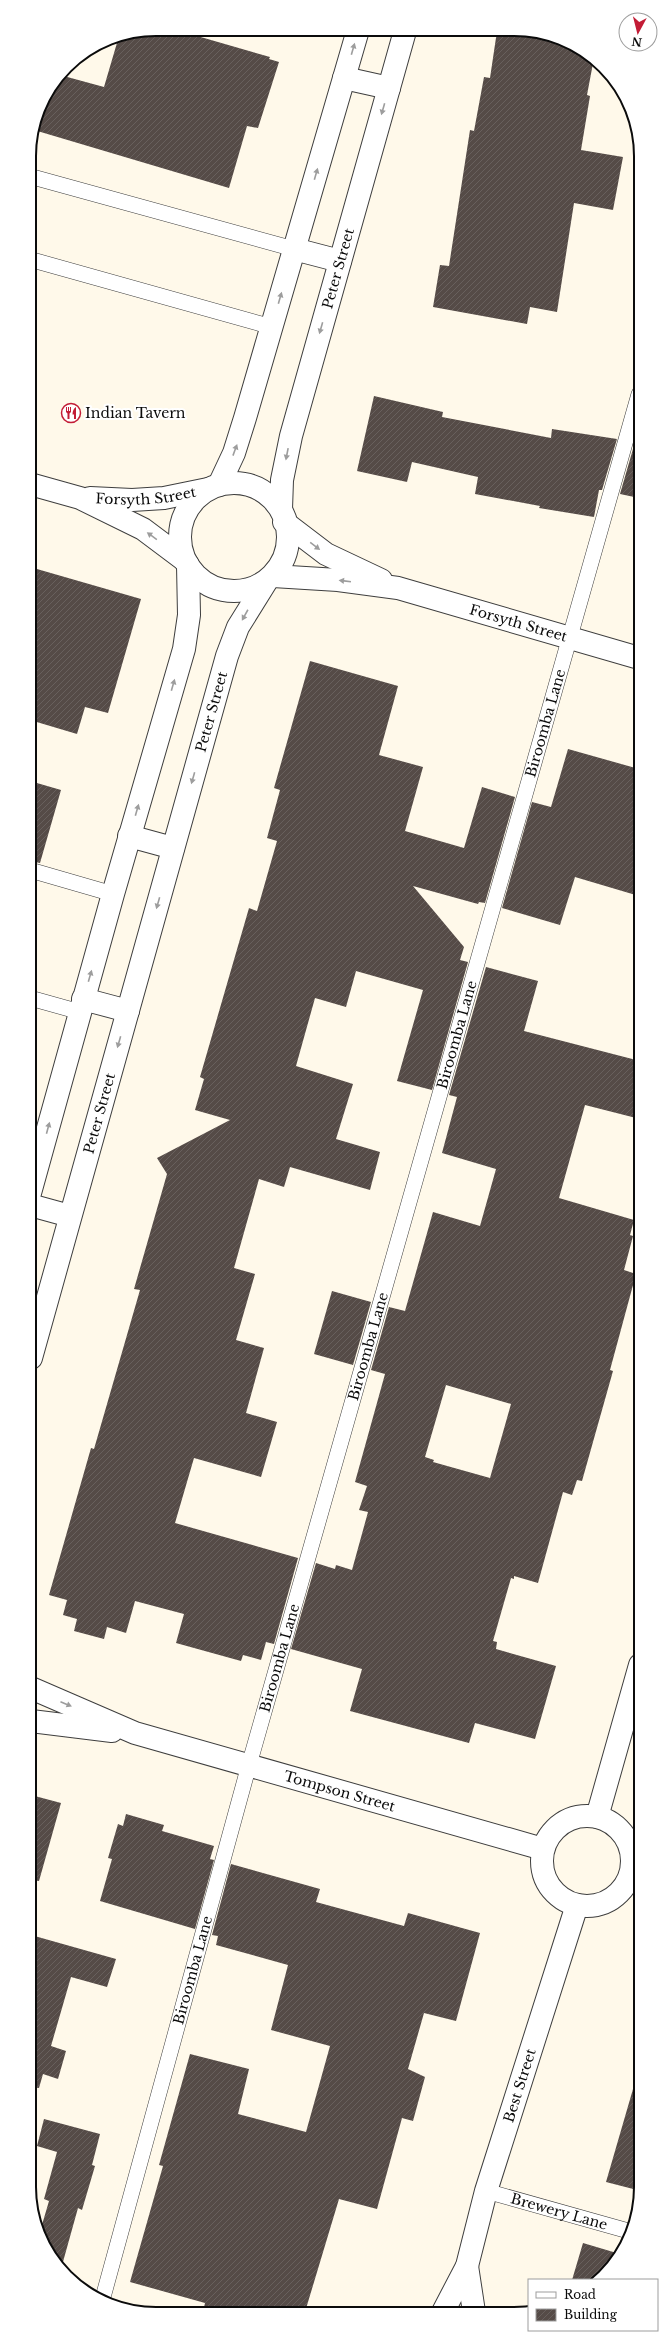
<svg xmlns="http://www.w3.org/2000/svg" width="670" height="2343" viewBox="0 0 670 2343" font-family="'Libre Baskerville',serif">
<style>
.building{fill:url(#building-hatch);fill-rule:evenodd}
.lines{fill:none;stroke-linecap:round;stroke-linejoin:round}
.service-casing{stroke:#3e3e3e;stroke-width:16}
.minor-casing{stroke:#3e3e3e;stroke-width:24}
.tertiary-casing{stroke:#3e3e3e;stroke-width:24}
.service{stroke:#fff;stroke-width:15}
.minor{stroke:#fff;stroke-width:22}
.tertiary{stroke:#fff;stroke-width:22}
.oneway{fill:#9d9d9d}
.labels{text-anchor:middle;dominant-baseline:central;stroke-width:4;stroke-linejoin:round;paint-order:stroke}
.street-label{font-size:14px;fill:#0b0b0b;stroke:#fff}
.poi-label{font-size:14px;fill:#0b0b0b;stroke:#fff;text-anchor:start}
.rim{fill:none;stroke:#0b0b0b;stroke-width:2}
</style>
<defs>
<pattern id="building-hatch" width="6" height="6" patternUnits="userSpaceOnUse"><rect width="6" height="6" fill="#554b47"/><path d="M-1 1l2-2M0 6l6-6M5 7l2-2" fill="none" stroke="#68605d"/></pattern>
</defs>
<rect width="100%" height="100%" fill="#fff9ea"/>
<path class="building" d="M156,29H173L270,57L269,59L279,62L258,128L247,126L229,188L34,130L42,100L60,75L104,87L119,36Z
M497,31H515L557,38L578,46L594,58L587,95L590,96L581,150L623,157L613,210L574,203L557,312L530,307L527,324L433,307L440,265L449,266L470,130L474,131L484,77L490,78Z
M374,396L443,412L442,417L551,438L552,429L617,439L602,490H599L594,517L539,508L540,506L475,494L478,477L412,462L407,482L357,471Z
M635,442L639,443V498L620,494Z
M30,567L141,599L108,713L85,707L77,734L30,720Z
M310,661L398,686L379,755L423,767L405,831L464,848L482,787L515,797L485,903L479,902L478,904L413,886L464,947L460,960L468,962L432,1090L397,1081L423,990L356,971L346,1007L315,998L296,1066L353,1084L336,1139L380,1152L370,1190L290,1167L284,1187L259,1179L234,1268L255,1274L236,1340L264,1348L246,1413L277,1422L261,1477L194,1458L175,1523L298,1558L274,1644L266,1642L261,1660L243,1655L241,1661L176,1643L184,1614L135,1601L126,1633L107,1627L104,1639L74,1631L77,1619L63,1615L67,1600L49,1595L91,1448L94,1449L140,1290L134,1289L167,1174L157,1158L230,1120L195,1110L204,1079L200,1077L249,908L257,911L277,841L267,838L280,790L274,788Z
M568,749L639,769V896L575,877L560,925L502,908L532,802L551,807Z
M30,781L61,790L40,863L30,861Z
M486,967L538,981L524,1031L640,1061V1119L585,1105L559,1198L634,1220L630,1235L633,1236L624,1270L636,1274L610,1370L613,1371L582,1481L577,1480L572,1495L563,1492L538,1583L514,1576V1579L511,1578L493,1641L497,1642L496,1649L556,1666L535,1739L475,1723L469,1743L350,1711L362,1669L291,1649L316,1563L335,1569L336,1565L352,1570L368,1512L359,1510L367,1486L355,1482L385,1374L371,1370L389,1307L405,1311L433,1212L480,1226L496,1169L442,1153L457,1097L449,1095ZM446,1385L511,1404L490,1478L433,1462L434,1460L425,1457Z
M332,1291L371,1302L353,1365L314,1354Z
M31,1795L61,1803L39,1881L31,1880Z
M126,1814L164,1825L162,1831L214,1846L210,1859L214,1860L195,1929L100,1901L112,1859L108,1858L118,1824L123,1826Z
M231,1864L320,1889L316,1902L404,1926L408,1913L480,1933L456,2021L424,2013L408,2069L425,2077L413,2121L402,2118L377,2209L339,2199L305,2312H203L205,2303L130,2282L163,2166L159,2165L190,2054L249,2069L238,2114L306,2132L330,2046L271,2030L288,1965L216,1945L218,1936L212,1935Z
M31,1935L116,1959L107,1987L71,1977L51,2046L66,2051L58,2079L43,2074L39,2088L31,2087Z
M633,2089L641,2090V2191L606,2182Z
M44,2119L100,2134L92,2165L95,2166L82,2210L78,2208L61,2269L42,2244L39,2235L49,2201L44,2199L57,2152L37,2146Z
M583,2243L620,2254L609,2271L598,2280H572Z"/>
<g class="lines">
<defs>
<g id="service">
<path d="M29,176L294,249"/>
<path d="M29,259L272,327"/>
<path d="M30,870L113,894"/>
<path d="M30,998L80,1012"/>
<path id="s1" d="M486,2191L632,2232"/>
<path id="s2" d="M102,2301L249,1765L639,394"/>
</g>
<g id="minor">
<path d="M344,78L389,88"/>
<path d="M294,249L340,261"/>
<circle cx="234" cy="537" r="54"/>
<path d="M30,484L80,498L143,529L183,559"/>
<path d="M219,485L234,453L245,418L358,30"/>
<path id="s3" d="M90,498L132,500L164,498L208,489"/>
<path id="s4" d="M281,509L282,480L291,436L405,31"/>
<path d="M284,522L326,554L381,580"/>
<path id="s5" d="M273,576L338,580L398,588L639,658"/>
<path d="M129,836L173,848"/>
<path d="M83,999L128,1011"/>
<path d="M30,1193L113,894L184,649L189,615L188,565"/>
<path d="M30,1205L70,1216"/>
<path id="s6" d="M31,1358L227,656L238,627L266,582"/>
<path id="s7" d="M31,1688L135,1733L543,1849"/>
<path d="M31,1721L112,1731"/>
<path d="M630,1877L640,1880"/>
</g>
<g id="tertiary">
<circle cx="587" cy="1861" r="45"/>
<path d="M597,1817L640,1665"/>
<path d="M467,2266L474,2312"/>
<path id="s8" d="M443,2312L467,2266L486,2191L577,1905"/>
</g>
</defs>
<use href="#service" class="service-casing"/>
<use href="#minor" class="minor-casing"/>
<use href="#tertiary" class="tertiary-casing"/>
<use href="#service" class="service"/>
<use href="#minor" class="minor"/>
<use href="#tertiary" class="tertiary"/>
</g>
<defs><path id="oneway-solid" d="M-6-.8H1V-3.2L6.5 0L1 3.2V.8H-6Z"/></defs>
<g class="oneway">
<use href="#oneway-solid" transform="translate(353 49) rotate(-74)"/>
<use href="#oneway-solid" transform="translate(383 109) rotate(106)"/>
<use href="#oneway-solid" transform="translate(316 174) rotate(-74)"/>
<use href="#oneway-solid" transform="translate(280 298) rotate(-74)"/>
<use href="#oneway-solid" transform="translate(321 328) rotate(106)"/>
<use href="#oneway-solid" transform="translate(235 450) rotate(-70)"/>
<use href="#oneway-solid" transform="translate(287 454) rotate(101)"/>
<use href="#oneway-solid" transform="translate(152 536) rotate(-144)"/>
<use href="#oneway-solid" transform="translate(315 546) rotate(37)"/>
<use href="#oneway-solid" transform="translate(345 581) rotate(-173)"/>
<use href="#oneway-solid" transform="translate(245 615) rotate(119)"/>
<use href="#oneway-solid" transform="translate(173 685) rotate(-74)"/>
<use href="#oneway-solid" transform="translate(193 778) rotate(106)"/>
<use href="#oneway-solid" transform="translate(137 810) rotate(-74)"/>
<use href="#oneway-solid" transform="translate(158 903) rotate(106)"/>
<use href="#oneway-solid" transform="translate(90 976) rotate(-74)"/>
<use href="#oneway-solid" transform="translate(119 1042) rotate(106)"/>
<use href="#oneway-solid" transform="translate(48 1128) rotate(-75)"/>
<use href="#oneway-solid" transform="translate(66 1704) rotate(23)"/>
</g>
<defs>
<symbol id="restaurant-ring" viewBox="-11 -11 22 22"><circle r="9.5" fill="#fff" stroke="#c31c36" stroke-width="1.5"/><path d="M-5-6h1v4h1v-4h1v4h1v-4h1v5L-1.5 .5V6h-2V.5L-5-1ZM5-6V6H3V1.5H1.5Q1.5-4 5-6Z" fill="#c31c36"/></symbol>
</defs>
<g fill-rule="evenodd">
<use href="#restaurant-ring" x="60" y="402" width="22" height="22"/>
</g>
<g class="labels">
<g class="street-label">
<text stroke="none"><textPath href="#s4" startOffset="248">Peter Street</textPath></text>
<text stroke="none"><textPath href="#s3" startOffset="56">Forsyth Street</textPath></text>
<text stroke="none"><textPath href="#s5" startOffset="251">Forsyth Street</textPath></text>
<text stroke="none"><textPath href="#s6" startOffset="671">Peter Street</textPath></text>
<text stroke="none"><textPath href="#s2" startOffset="1639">Biroomba Lane</textPath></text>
<text stroke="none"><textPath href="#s2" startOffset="1315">Biroomba Lane</textPath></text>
<text stroke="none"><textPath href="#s6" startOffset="254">Peter Street</textPath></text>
<text stroke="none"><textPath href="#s2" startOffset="991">Biroomba Lane</textPath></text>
<text stroke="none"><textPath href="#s2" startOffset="667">Biroomba Lane</textPath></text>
<text stroke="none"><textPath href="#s7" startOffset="326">Tompson Street</textPath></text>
<text stroke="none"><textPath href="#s2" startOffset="343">Biroomba Lane</textPath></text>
<text stroke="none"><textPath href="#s8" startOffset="240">Best Street</textPath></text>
<text stroke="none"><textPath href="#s1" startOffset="76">Brewery Lane</textPath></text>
</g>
<g class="poi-label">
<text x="85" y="413">Indian Tavern</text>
</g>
</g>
<path d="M0 0H670V2343H0ZM156 36H514A120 120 0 0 1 634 156V2187A120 120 0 0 1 514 2307H156A120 120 0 0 1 36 2187V156A120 120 0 0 1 156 36Z" fill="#fff" fill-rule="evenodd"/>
<path class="rim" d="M156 36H514A120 120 0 0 1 634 156V2187A120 120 0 0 1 514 2307H156A120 120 0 0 1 36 2187V156A120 120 0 0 1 156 36Z"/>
<rect x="528" y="2279" width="130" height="52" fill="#ffffff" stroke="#9d9d9d"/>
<rect x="536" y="2292" width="20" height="6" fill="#ffffff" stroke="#9d9d9d"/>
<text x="564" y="2299" font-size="12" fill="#0b0b0b">Road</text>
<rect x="536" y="2309" width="20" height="12" fill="url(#building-hatch)" stroke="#9d9d9d"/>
<text x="564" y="2319" font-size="12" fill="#0b0b0b">Building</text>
<g transform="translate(638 32) rotate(187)"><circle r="19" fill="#ffffff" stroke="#9d9d9d"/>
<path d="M0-3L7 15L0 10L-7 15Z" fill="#c31c36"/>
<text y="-6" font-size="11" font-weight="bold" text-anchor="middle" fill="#0b0b0b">N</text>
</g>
</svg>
